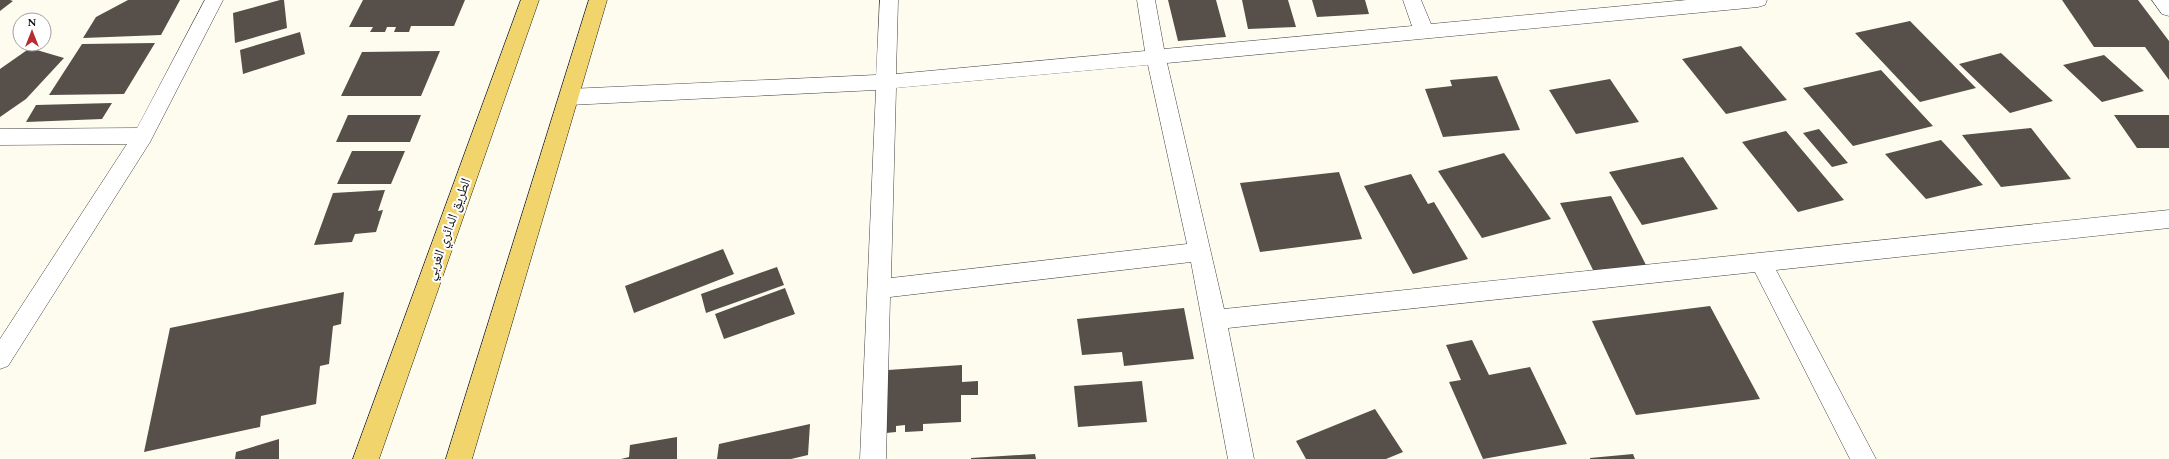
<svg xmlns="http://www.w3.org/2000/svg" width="2169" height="459" viewBox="0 0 2169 459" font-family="Spectral,'Noto Naskh Arabic',serif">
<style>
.building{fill:#564f4a}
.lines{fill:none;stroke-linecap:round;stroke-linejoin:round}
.street-casing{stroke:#414141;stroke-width:1}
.primary-casing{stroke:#1f1f1f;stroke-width:1}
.street{fill:#fff;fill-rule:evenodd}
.primary{fill:#f1d56c;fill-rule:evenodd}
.labels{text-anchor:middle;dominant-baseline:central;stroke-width:4;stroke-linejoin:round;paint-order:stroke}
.street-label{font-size:14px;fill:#0e0e0e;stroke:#fff}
</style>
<rect width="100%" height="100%" fill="#fefcef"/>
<path class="building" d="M0,0H10L13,1L0,11Z
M128,0H180L161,35L83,38L96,17Z
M280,0H284L287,28L235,43L233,13Z
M363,0H465L454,26H411L409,32H394L396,27H387L385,32H370L373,27H349Z
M1168,0H1216L1226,37L1178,41Z
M1242,0H1288L1296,27L1248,29Z
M1312,0H1365L1369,14L1317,17Z
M2062,0H2138L2169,41V80L2145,47H2094Z
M1910,21L1976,88L1920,102L1855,33Z
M300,32L305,54L243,74L240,50Z
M155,43L124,94L49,95L82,44Z
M1741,46L1787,100L1726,114L1682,59Z
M30,48L64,58L26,99L0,117V69Z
M440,51L421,96H341L362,52Z
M2001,53L2053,101L2010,113L1959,64Z
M2104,55L2144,91L2102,102L2063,65Z
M1881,70L1933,126L1853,146L1803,88Z
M1497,76L1520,130L1443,137L1425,89L1452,86L1450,80Z
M1610,79L1639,122L1576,134L1549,90Z
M112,103L102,119L26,122L36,105Z
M348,115H421L410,142H336Z
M2114,115H2169V148H2137Z
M2031,128L2071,179L2001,187L1962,135Z
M1819,129L1848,163L1832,167L1803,133Z
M1786,131L1844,200L1798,212L1742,142Z
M1941,140L1983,185L1926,199L1885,154Z
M352,151H405L391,184H337Z
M1504,153L1551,219L1482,238L1438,171Z
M1683,157L1718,209L1642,225L1609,172Z
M1339,172L1362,239L1260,252L1240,183Z
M1411,174L1428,204L1434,202L1468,259L1413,274L1364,186Z
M385,190L378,211L383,210L376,232L355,234L352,242L314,245L333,193Z
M1611,196L1646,265L1594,272L1560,203Z
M723,249L734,274L634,313L625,286Z
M777,267L784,285L706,313L701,294Z
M785,288L795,314L724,339L715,314Z
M344,292L341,324L333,326L329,364L320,366L316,404L261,416L260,427L144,452L170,328Z
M1710,306L1760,399L1636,415L1592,321Z
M1184,308L1194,359L1124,366L1122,352L1082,355L1077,319Z
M1472,340L1489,375L1530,367L1567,444L1483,459L1449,382L1461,380L1446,345Z
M962,365V382L978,381V395H961V422L923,424V431L905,432V425L896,426V432L886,433L888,370Z
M1142,381L1147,422L1078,427L1074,386Z
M1375,409L1403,452L1386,459H1306L1296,441Z
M810,424L808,455L791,459H717L719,444Z
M677,437V459H621L629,457L630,445Z
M279,439V459H235L236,452Z
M1035,454L1036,459H971V458Z
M1633,454L1635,459H1590V458Z"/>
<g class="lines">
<defs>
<path id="street" d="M205,0H223L150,142L8,366L0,369V339L127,144L0,145V129L137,128Z
M880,0H898L896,74L1145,51L1137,0H1155L1164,49L1412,26L1403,0H1421L1431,24L1687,0H1767L1765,5L1758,7L1167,63L1224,309L2169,210V228L1776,270L1876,459H1850L1755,272L1228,328L1254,459H1228L1191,262L890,297L886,459H860L876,90L569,105L562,102L559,97L562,92L569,89L876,75ZM1148,65L1187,244L891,278L896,88Z
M2152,0H2169V16L2162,14Z"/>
<path id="primary" d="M521,0H539L379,459H353Z
M589,0H607L472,459H446Z"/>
</defs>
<use href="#street" class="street-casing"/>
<use href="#primary" class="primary-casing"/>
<use href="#street" class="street"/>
<use href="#primary" class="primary"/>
</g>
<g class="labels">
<g class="street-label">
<text transform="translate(448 229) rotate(-70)">الطريق الدائري الغربي</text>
</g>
</g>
<g transform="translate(32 32)"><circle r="19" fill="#ffffff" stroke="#9f9f9f"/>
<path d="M0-3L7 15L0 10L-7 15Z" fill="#b72c2e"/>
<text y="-6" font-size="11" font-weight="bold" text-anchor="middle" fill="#0e0e0e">N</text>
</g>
</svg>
